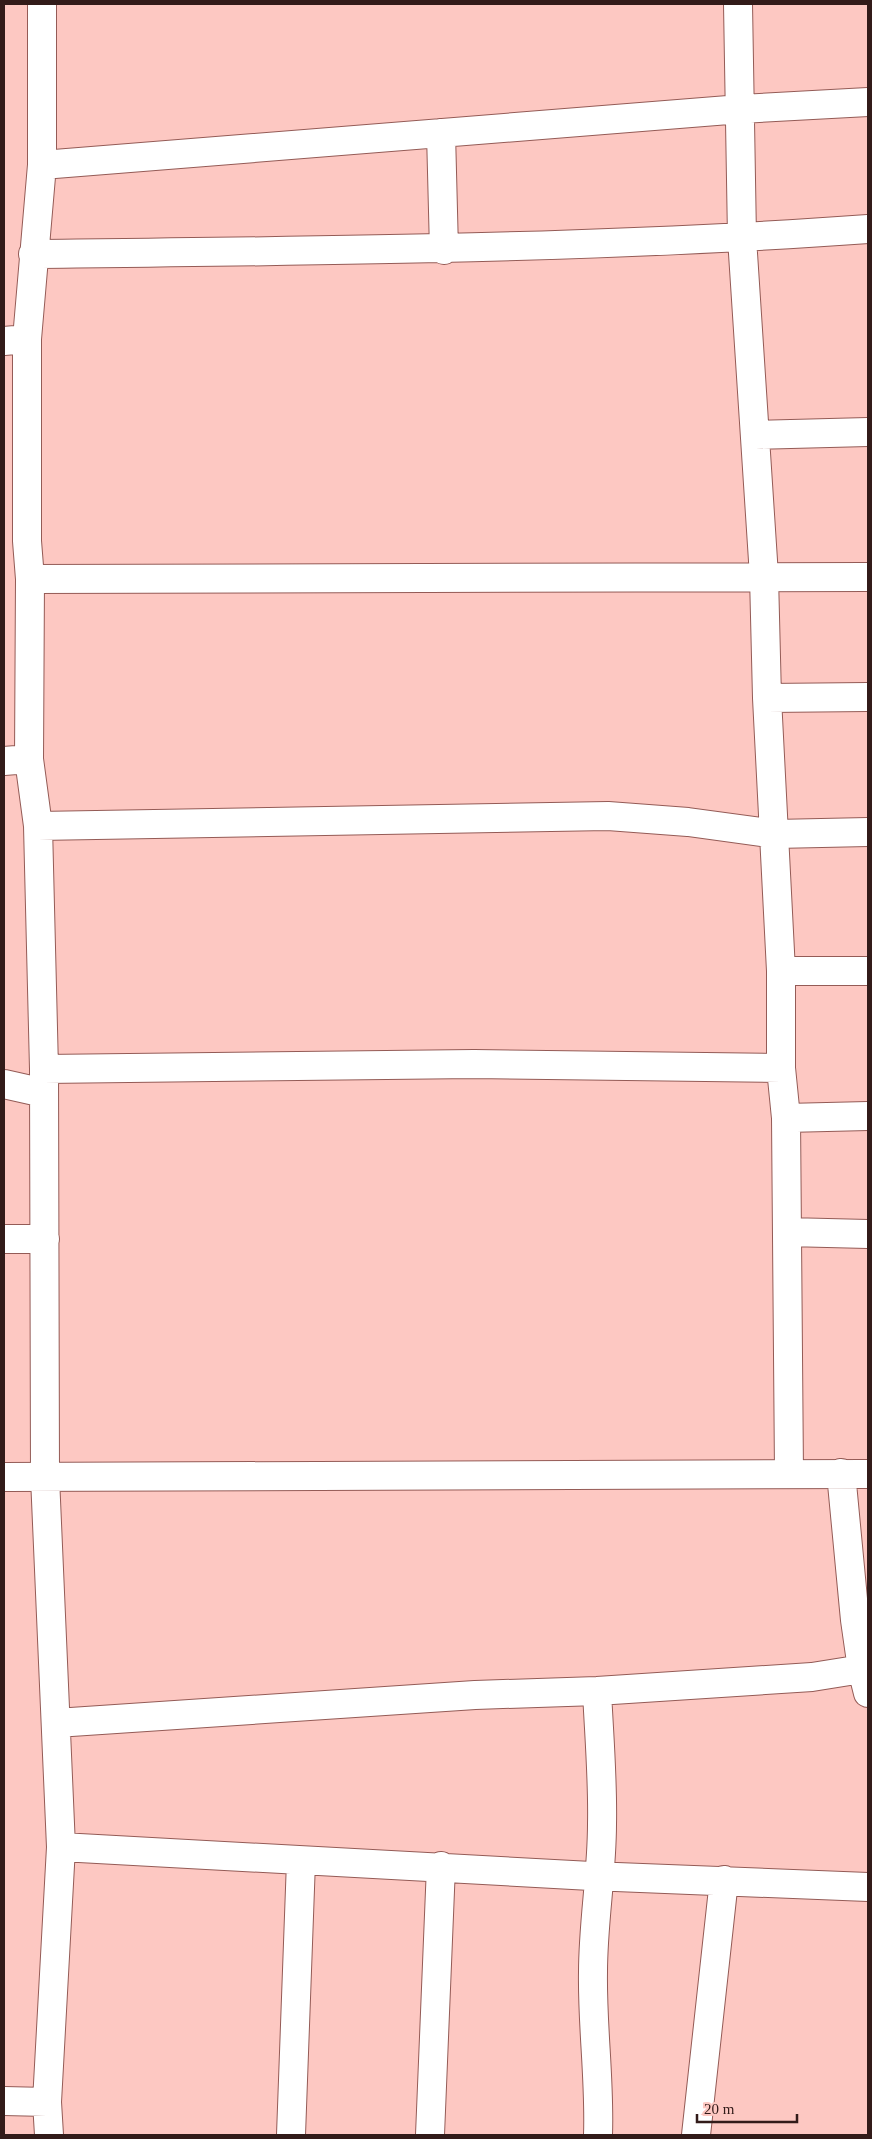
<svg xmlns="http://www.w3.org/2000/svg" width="872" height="2139" viewBox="0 0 872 2139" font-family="Georgia,serif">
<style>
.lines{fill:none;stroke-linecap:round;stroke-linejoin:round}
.minor-casing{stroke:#945b56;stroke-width:30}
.minor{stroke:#fff;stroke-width:28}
</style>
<rect width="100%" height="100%" fill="#fdc8c2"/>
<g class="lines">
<defs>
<path id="minor" d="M42,4V165L27,339V541L30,579L29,759L38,826L44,1069L45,1477L61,1847L47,2102L49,2135
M738,4L742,238L764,576L767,698L781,971V1068L786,1118L789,1473
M441,133L444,250
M42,165L741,109L868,102
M33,254C312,251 590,249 868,229
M4,341L27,339
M755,435L868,432
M30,579L868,577
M767,698L868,697
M4,761L29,759
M38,826L608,816L688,822L775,834L868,832
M781,971H868
M44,1069L474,1064L781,1068
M4,1084L44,1093
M786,1118L868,1116
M787,1232L868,1234
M4,1239H45
M4,1477L868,1474
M862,1669L868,1693
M597,1691C599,1735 603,1780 602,1824C602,1874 593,1922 593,1972C592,2026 600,2081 598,2135
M56,1723L475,1695L597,1691L812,1677L862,1669L855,1620L841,1473
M61,1847L591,1876L868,1887
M4,2101L47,2102
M291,2135L301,1861
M430,2135L441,1866
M696,2135L724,1880"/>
</defs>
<use href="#minor" class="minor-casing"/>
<use href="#minor" class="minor"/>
</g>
<rect width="872" height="2139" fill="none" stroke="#321b19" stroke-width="10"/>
<path d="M697 2114v8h100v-8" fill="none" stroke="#321b19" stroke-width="2.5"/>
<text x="704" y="2114" font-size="15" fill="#321b19" stroke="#fdc8c2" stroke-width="4" paint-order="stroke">20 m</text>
</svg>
